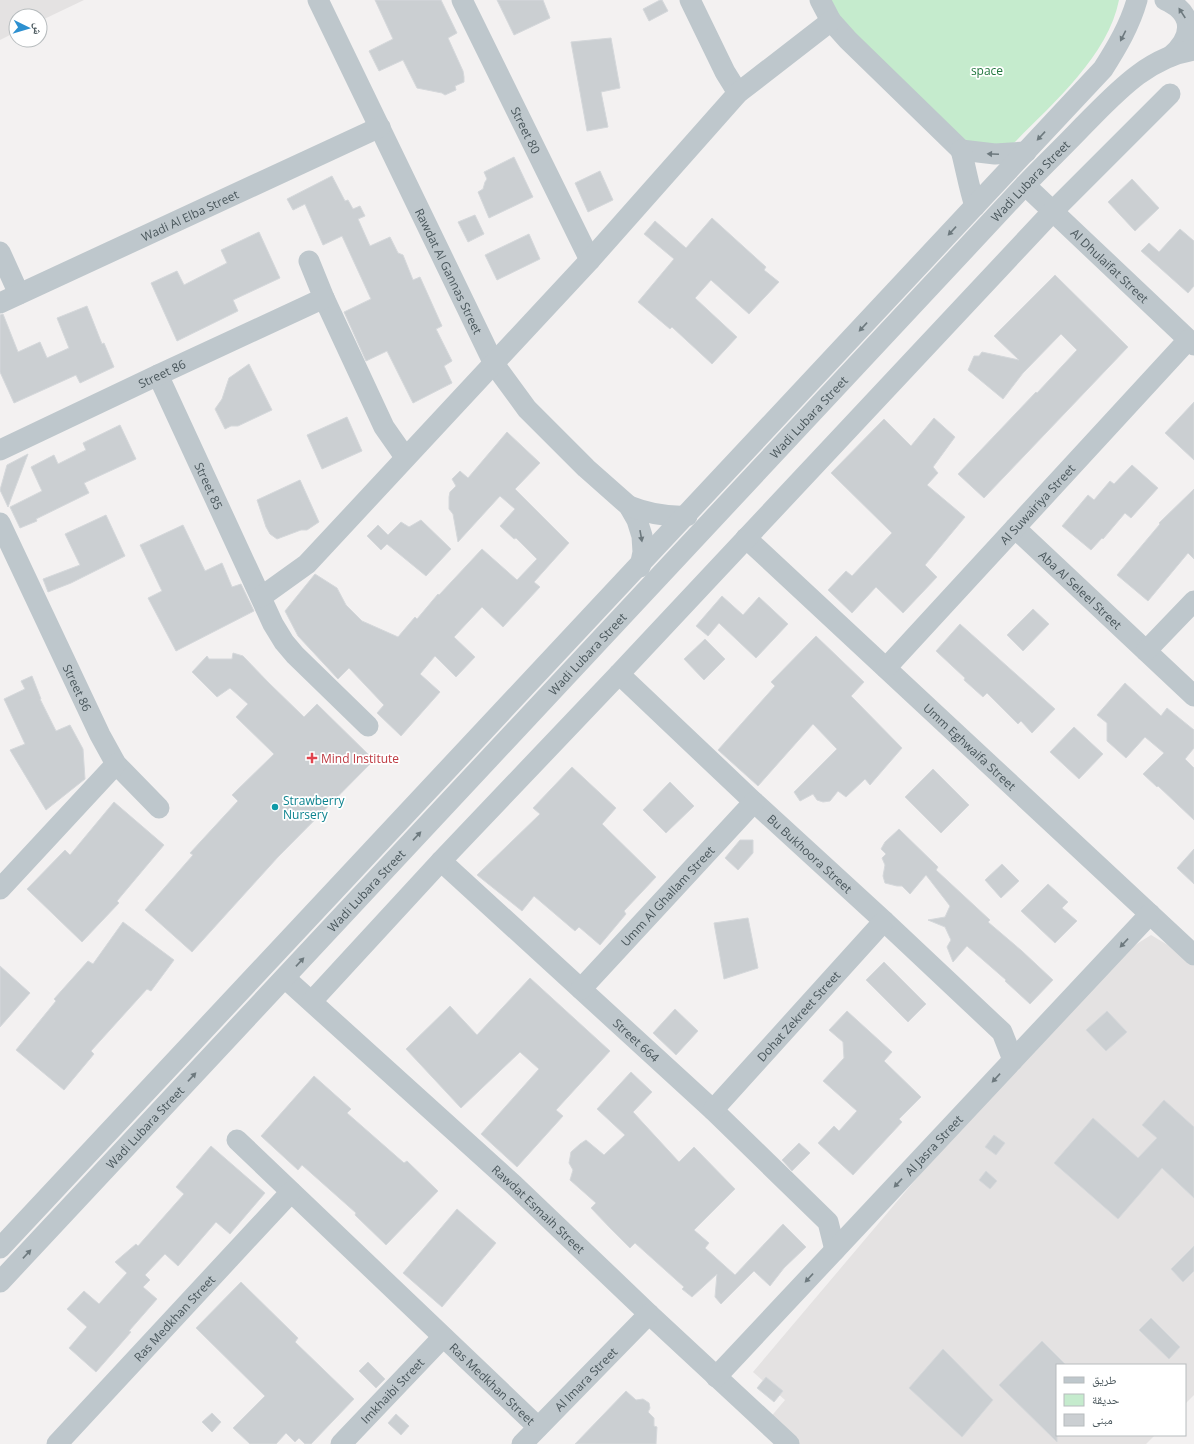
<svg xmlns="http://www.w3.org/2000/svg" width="1194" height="1444" viewBox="0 0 1194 1444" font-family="'Open Sans','Noto Naskh Arabic',sans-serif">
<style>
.education{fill:#e4e2e2}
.green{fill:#c5ebcd}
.building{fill:#cbcfd2;stroke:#d5d8db}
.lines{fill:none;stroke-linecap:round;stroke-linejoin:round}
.minor{stroke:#bec7cc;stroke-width:21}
.oneway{fill:#6d797e}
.health-dot{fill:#e0444e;stroke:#fff;stroke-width:1.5}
.culture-dot{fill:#0f9aa8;stroke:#fff;stroke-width:1.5}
.labels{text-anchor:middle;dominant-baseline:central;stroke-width:3.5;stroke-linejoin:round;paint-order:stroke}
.park-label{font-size:12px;fill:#22773e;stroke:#fff}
.street-label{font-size:12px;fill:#4a575c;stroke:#fff}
.health-label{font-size:12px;fill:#be3a42;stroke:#fff;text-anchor:start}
.culture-label{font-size:12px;fill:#0d838f;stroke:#fff;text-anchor:start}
</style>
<rect width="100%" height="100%" fill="#f3f1f1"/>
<path class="education" d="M0,0H84L40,21V16H16V32L0,40Z
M1151,935L1178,951L1194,966V1395L1185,1404V1365H1057V1435H1155L1146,1444H795L769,1419L785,1400L753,1372L927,1166L1132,947Z"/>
<path class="green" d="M827,0H1119C1108,56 1053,103 1015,142L1004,148L959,140L831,8Z"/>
<path class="building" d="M375,0H441L457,33L448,38L463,71L464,77V82L455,86L456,90L445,95L442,93L417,88L403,60L379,71L369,51L393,39Z
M497,0H543L550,18L514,35Z
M660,0H662L668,11L649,21L643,9Z
M611,38L620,88L601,92L608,127L587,131L571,42Z
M514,157L533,197L489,218L478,192L483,189L485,182L487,179L484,172Z
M600,171L613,200L588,212L575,183Z
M332,176L345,201L348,200L353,209L360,206L365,216L358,219L370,246L390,237L398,253L403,255L413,280L420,277L442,326L436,329L452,361L444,366L452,383L413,403L387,351L366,361L344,312L371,299L342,236L323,245L305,204L293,210L287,199Z
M1132,179L1159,208L1135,231L1108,202Z
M475,215L484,234L468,242L458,222Z
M712,218L766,267L764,270L779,282L749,314L711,280L695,298L737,337L712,364L672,327L670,329L638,302L674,259L644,234L655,221L686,248Z
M1180,229L1194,241V286L1188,293L1141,251L1149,243L1159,252Z
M259,232L280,278L233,300L238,311L177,341L151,283L177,271L184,285L227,263L221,250Z
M529,234L540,259L497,280L485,255Z
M1055,275L1128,347L984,498L958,474L1036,392L1037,393L1077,350L1061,334L1060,335L1023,373L1003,399L968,370L974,356H979L982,352L1019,360L994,336Z
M87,306L102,344L104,343L114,367L80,383L76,375L14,403L0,372V315L3,314L18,352L40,342L47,358L69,348L57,318Z
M249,364L272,410L238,426H231L225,429L215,409L222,399L229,378Z
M1194,402V460L1165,433Z
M347,417L362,451L322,469L307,435Z
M934,418L955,437L933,467L938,473L927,485L965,517L925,565L937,577L903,613L876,587L852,613L828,590L846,571L852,576L892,533L831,473L884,419L911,446Z
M120,425L136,459L84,483L89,493L36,519L37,521L20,528L10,507L42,491L31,467L54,455L58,464L86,450L83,443Z
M507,432L540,463L515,489L569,543L534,582L540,587L503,627L482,607L454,637L475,657L456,677L435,656L420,674L440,692L401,736L377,713L384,705L349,668L338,679L298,636L285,611L315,574L337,588L346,605L362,621L398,637L415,617L417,619L438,594L439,595L482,549L517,580L537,559L516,538L514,539L500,526L515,509L500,496L458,542L453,514L449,509V497L450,492L456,486L452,479L460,471L468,478Z
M28,454L8,507L0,490L7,465Z
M1132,465L1158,488L1131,518L1125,513L1103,539L1102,538L1091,550L1062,526L1088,495L1094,500L1110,481L1114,484Z
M300,480L319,522L307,530H301L277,539L270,534L266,527L257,500Z
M1194,489V559L1188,553L1148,601L1117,575L1160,524L1159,523Z
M106,515L125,556L71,583L48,592L43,579L80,565L65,534Z
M421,520L451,549L426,576L387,544L381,550L367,536L378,525L388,535L401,522L409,527Z
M183,525L205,571L222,563L232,587L241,584L254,611L176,651L148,598L162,591L140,545Z
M722,596L743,615L759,597L788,624L756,658L719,623L708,636L696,626Z
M1033,609L1049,624L1023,651L1007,635Z
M960,624L1055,709L1032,733L1021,721L1018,724L987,693L983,697L964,680L965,678L936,651Z
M816,636L864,682L851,696L902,748L870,785L865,779L846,797L838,791L830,801L823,802L817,800L813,794L800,801L794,792L837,749L813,724L758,786L718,750L775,686L771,682Z
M705,639L725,659L704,680L684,659Z
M233,653L243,656L269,683L304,717L317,704L374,760L278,857L192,952L145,910L193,855L190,853L238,801L232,795L274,754L236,717L248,704L230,688L217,697L192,672L207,656L209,659H232Z
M32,676L41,699H40L56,731L70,725L83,749L85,779L46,810L10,750L25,744L4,699L25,689L21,681Z
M1125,683L1161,716L1167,708L1194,730V748L1185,759L1194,768V820L1158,786L1157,787L1143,774L1164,753L1145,737L1126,758L1107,741V723L1097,715Z
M1074,727L1103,754L1079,779L1050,752Z
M572,767L616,808L602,824L656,877L624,911L626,914L600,945L579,927L575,931L534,896L522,911L477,875L540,814L533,808Z
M933,769L969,805L941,833L905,797Z
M670,782L694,806L666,833L643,810Z
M114,802L164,845L117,901L119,903L82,942L27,889L65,850L70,855Z
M899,829L938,867L936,870L990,920L988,922L1022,951L1053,980L1030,1004L1005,981L1006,980L967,946L953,962L947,947L951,940L945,927L928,920L945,917L950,906L926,875L910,894L902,886H897L885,883L883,876L885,865L882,858L886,854L881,849L885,842Z
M740,840H753V853L738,870L725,858Z
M1194,849V884L1177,868Z
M1002,864L1019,881L1001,898L985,880Z
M1048,884L1068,902L1062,908L1077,921L1055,943L1021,911Z
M748,918L758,968L724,979L714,923Z
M123,922L174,960L151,991L147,989L91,1051L94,1054L64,1090L16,1050L56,1001L54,999L88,961L93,964Z
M884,962L926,1004L908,1022L866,980Z
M0,966L30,993L0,1027Z
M530,978L610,1051L556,1110L563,1116L517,1167L481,1134L539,1069L520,1052L461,1108L406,1049L450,1006L477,1035Z
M675,1009L698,1031L676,1055L653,1033Z
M847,1011L892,1052L884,1061L921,1097L899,1119L902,1122L853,1175L818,1143L834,1126L839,1131L857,1111L823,1081L844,1058L843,1042L829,1030Z
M1107,1011L1127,1032L1106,1051L1086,1030Z
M631,1072L652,1092L633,1112L679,1162L694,1147L735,1189L694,1230L709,1243L705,1248L735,1275L783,1224L806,1247L784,1268L770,1286L754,1271L721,1304L715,1297L717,1274L692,1297L682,1289L684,1287L635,1243L630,1248L611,1229L591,1208L596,1203L570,1180L573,1170L569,1163L571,1152L580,1144L586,1140L604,1155L625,1135L597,1109Z
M314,1076L351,1109L347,1113L404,1163L407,1161L438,1191L386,1245L355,1215L356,1213L302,1165L298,1170L261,1136Z
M1164,1100L1194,1127V1198L1162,1168L1118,1219L1054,1163L1093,1118L1138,1158L1157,1138L1142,1125Z
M994,1135L1005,1143L996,1155L985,1147Z
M799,1143L810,1153L792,1171L782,1160Z
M211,1146L265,1193L230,1234L216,1222L178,1266L165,1254L145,1275L150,1280L143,1287L157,1299L129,1331L131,1332L96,1372L69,1348L87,1327L67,1309L84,1291L99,1304L127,1273L115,1262L136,1244L138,1246L184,1194L176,1187Z
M986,1171L997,1181L990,1189L979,1180Z
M457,1209L496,1243L442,1307L403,1273Z
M1194,1246V1271L1183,1282L1171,1269Z
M241,1282L298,1338L295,1342L354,1399L311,1444H305L299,1438L295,1442L286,1433L276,1444H250L233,1428L265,1396L196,1328Z
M1151,1318L1180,1347L1169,1359L1139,1330Z
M1042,1341L1066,1365H1057V1442L999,1385Z
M943,1349L993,1400L962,1437L909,1388Z
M368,1362L385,1379L376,1388L359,1371Z
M766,1377L783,1391L774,1402L757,1388Z
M626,1391L636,1400L643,1399L649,1403L650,1408L648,1412L654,1418V1426L657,1427L656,1444H575Z
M212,1413L221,1422L212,1432L202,1422Z
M396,1414L409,1426L401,1435L388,1423Z"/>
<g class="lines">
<g class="minor">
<path id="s1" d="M318,0L494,364L527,409L586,468L629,506L637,520L642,536L643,552L640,567"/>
<path id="s2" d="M462,0L590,260"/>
<path d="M690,0L725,72L738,93"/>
<path d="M820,0L831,21L848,40L961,150"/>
<path d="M1165,0C1194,13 1194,36 1171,56"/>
<path d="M961,150L995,154L1026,152"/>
<path d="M961,150C966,169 969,188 975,206"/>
<path id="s3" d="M1025,185L1194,345"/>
<path d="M0,252L19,294"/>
<path d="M309,261L324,298L384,427L405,457"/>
<path id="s4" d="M0,303L380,127"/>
<path id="s5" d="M158,375L273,624L284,642L295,655L368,726"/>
<path id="s6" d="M0,450L158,375L324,298"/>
<path d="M629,506C649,514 666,517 687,516"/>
<path id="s7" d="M0,523L100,735L116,764L159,808"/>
<path id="s8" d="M1015,528L1194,696"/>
<path id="s9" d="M746,538L1194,955"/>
<path d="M261,597L307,564L590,260L738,93L831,21"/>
<path d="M1146,651L1194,601"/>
<path id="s10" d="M886,668L1188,340"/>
<path id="s11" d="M619,674L754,802L884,921L1002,1032L1013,1060"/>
<path id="s12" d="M441,861L713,1110L828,1222L835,1250"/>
<path d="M0,889L116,764"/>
<path id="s13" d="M285,978L514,1185L649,1314L789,1444"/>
<path id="s14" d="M581,989L754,802"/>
<path d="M312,1001L441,861L619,674L1053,211L1170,94"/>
<path id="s15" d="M713,1110L884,921"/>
<path id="s16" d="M237,1140L538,1427"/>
<path d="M0,1248C368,855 738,464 1103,69C1117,47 1130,25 1137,0"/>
<path id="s17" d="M0,1282L1025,185C1044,165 1064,146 1083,126C1114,95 1147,57 1194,50"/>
<path id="s18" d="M716,1377L1150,914"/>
<path id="s19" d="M57,1444L291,1192"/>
<path id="s20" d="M341,1444L443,1337"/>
<path id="s21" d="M522,1444L649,1314"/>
</g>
</g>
<defs><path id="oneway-solid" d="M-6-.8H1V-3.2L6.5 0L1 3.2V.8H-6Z"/></defs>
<g class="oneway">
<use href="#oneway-solid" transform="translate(1182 13) rotate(-123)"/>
<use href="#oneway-solid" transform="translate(1123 36) rotate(117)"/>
<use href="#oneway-solid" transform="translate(1041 136) rotate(133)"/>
<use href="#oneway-solid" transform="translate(993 154) rotate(-177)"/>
<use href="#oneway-solid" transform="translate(952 231) rotate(133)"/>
<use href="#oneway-solid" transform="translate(863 327) rotate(133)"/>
<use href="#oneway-solid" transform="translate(641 536) rotate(80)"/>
<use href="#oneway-solid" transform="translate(417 836) rotate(-47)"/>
<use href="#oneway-solid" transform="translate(1124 943) rotate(133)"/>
<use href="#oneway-solid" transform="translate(300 962) rotate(-47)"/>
<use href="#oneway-solid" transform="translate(192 1077) rotate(-47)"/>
<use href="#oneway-solid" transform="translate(996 1078) rotate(133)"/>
<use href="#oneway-solid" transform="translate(898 1183) rotate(133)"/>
<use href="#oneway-solid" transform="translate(27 1254) rotate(-47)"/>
<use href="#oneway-solid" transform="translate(809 1278) rotate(133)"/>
</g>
<path class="health-dot" d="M310 752h4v4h4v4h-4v4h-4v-4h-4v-4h4z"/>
<circle class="culture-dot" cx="275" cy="807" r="4"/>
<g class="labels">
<g class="park-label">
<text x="987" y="70">space</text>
</g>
<g class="street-label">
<text stroke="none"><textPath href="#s2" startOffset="145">Street 80</textPath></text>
<text stroke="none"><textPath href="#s17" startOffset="1508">Wadi Lubara Street</textPath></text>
<text stroke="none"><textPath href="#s4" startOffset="209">Wadi Al Elba Street</textPath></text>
<text stroke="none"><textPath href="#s3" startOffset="117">Al Dhulaifat Street</textPath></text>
<text stroke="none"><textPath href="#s1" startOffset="301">Rawdat Al Gannas Street</textPath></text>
<text stroke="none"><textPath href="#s6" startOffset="179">Street 86</textPath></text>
<text stroke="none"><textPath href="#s17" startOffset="1184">Wadi Lubara Street</textPath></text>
<text stroke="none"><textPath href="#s5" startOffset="122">Street 85</textPath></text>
<text stroke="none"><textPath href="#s10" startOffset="223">Al Suwairiya Street</textPath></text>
<text stroke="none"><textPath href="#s8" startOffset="90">Aba Al Seleel Street</textPath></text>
<text stroke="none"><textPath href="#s17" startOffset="860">Wadi Lubara Street</textPath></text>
<text stroke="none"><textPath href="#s7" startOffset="182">Street 86</textPath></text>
<text stroke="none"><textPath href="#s9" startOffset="306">Umm Eghwaifa Street</textPath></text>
<text stroke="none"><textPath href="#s11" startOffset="262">Bu Bukhoora Street</textPath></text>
<text stroke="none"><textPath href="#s17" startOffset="536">Wadi Lubara Street</textPath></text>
<text stroke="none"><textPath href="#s14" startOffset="127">Umm Al Ghallam Street</textPath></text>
<text stroke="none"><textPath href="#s15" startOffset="127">Dohat Zekreet Street</textPath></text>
<text stroke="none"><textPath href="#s12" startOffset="265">Street 664</textPath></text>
<text stroke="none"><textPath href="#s17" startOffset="212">Wadi Lubara Street</textPath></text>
<text stroke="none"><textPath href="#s18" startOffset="318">Al Jasra Street</textPath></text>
<text stroke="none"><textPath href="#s13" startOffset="343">Rawdat Esmaih Street</textPath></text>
<text stroke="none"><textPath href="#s19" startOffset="172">Ras Medkhan Street</textPath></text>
<text stroke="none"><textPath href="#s21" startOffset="91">Al Imara Street</textPath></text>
<text stroke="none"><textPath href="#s16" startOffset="353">Ras Medkhan Street</textPath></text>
<text stroke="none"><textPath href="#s20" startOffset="74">Imkhaibi Street</textPath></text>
</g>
<g class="health-label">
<text x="321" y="758">Mind Institute</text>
</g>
<g class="culture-label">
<text x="283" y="800">Strawberry<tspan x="283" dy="14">Nursery</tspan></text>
</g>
</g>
<rect x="1056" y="1364" width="130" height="72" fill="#ffffff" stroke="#b7bcbe"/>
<rect x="1064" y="1377" width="20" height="6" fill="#bec7cc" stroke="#b7bcbe"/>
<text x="1092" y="1384" font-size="12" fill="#4a575c">طريق</text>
<rect x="1064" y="1394" width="20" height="12" fill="#c5ebcd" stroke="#b7bcbe"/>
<text x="1092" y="1404" font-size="12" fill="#4a575c">حديقة</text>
<rect x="1064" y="1414" width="20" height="12" fill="#cbcfd2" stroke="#b7bcbe"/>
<text x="1092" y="1424" font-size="12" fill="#4a575c">مبنى</text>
<g transform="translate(28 28) rotate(95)"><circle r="19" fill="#ffffff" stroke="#b7bcbe"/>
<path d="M0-3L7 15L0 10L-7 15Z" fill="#2d90d0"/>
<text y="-6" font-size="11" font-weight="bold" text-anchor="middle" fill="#4a575c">ش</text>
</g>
</svg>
